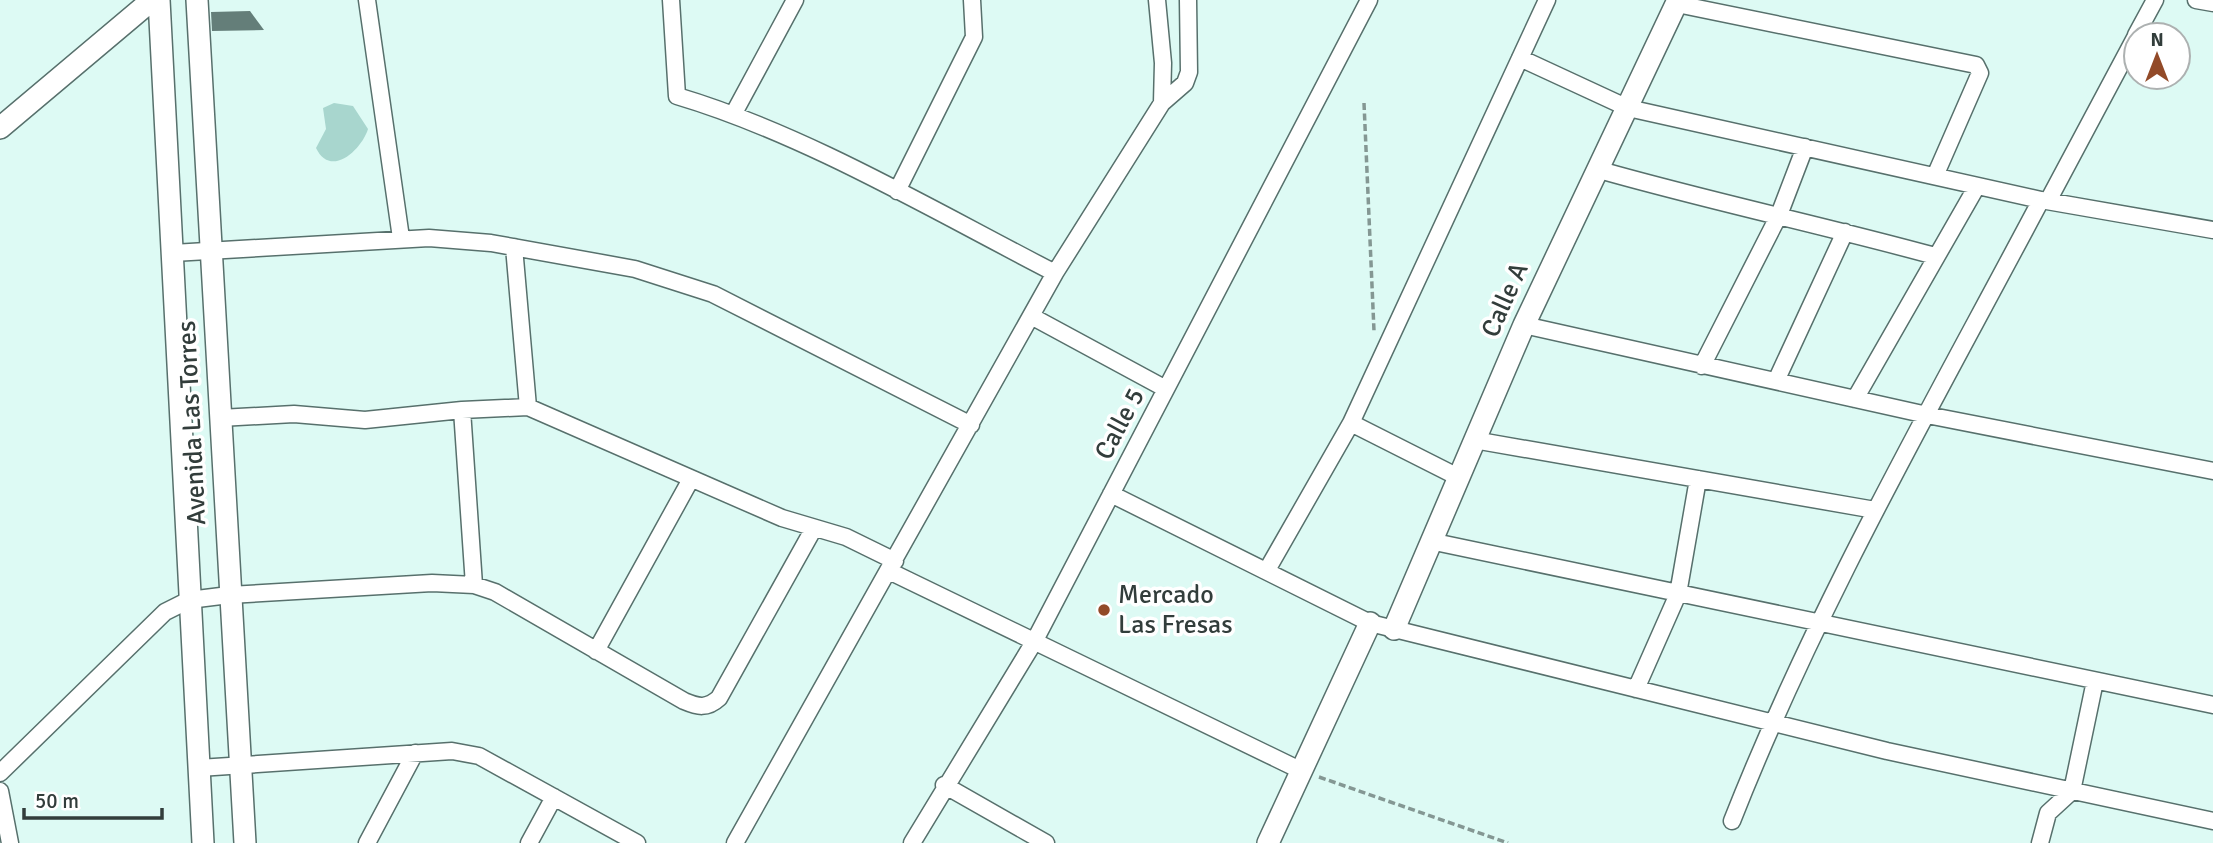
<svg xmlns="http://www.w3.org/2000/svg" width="2213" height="843" viewBox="0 0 2213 843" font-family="Signika,sans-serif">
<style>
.water{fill:#a8d6ce}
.building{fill:#647e79}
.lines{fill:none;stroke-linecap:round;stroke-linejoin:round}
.minor-casing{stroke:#57706c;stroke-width:19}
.tertiary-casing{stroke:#57706c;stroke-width:24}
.path{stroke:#849793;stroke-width:3.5;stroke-dasharray:7 3.5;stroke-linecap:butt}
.minor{stroke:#fff;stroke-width:16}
.tertiary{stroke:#fff;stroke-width:21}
.poi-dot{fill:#924a28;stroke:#fff;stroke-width:2.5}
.labels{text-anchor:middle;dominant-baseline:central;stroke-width:7;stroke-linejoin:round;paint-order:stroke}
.street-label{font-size:26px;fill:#323d3b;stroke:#fff}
.poi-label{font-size:26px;fill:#323d3b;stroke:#fff;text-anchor:start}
</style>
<rect width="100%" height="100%" fill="#ddfaf4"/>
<path class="water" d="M334,103L353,106L368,129C362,149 331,179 316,148L326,129L323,108Z"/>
<path class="building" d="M250,11L264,30L212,31L211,12Z"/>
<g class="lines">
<defs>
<path id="minor" d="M367,0L401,238
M671,0L677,96C805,134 936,212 1055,273
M1157,0L1163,63L1162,103
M2196,0L2213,3
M1677,4L1976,65L1980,73L1935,176
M2136,35L2155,0
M1520,58L1628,108L2041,200L2213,230
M734,113L795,0
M1596,169C1708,201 1822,225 1935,256
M897,191L974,37L972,0
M2048,201L2136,36
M514,247L528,407L782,518L846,537L895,561
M173,253L429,238L491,243L635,269L713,294L971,425
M1031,316L1166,389
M1524,325L1927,415L2213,471
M1702,366L1779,215L1805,147
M1776,381L1845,232
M1855,399L1977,186
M462,410L474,585
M220,418L294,414L365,420L462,410L528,407
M1351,423L1458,477
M1474,440L1875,510
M1111,494L1370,623L1887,751L2213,821
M1430,541L2213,705
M1267,570L1351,423L1547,0
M889,571L1302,771
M596,651L691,479
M1636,689L1678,594L1698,479
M199,768L452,751L479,756L637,843
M0,773L165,612L189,600L229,595L432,583L474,585L495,592L684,701C698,707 707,709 719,698L814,528
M944,785L1046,843
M0,791L10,843
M1732,821C1817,605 1933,404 2041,200
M367,843L415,753
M529,843L554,797
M735,843L1055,273L1162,103L1185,83L1189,72L1188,0
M912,843L1034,642L1369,0
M2040,843L2048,813L2072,791L2095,681"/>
<path id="tertiary" d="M159,0L203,843
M197,0L245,843
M0,128L152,0
M1394,629L1524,325L1678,0
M1268,843L1370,623"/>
</defs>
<use href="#minor" class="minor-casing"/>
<use href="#tertiary" class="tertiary-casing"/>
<path class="path" d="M1364,103L1374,331
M1319,777L1508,843"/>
<use href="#minor" class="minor"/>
<use href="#tertiary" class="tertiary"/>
</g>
<circle class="poi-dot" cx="1104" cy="610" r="7"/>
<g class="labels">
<g class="street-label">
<text transform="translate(1505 300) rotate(-66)">Calle A</text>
<text transform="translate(192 423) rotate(-93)">Avenida Las Torres</text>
<text transform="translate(1120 424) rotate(-62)">Calle 5</text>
</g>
<g class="poi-label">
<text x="1118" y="595">Mercado<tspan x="1118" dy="30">Las Fresas</tspan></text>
</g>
</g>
<g transform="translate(2157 56)"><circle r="33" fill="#ffffff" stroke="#adb1b1" stroke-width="2"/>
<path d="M0-5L12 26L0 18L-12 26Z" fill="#924a28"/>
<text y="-10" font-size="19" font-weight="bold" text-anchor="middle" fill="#323d3b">N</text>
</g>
<path d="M24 808v10h138v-10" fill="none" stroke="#323d3b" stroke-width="3.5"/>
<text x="35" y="808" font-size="21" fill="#323d3b" stroke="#ffffff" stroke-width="5" paint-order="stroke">50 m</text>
</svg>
